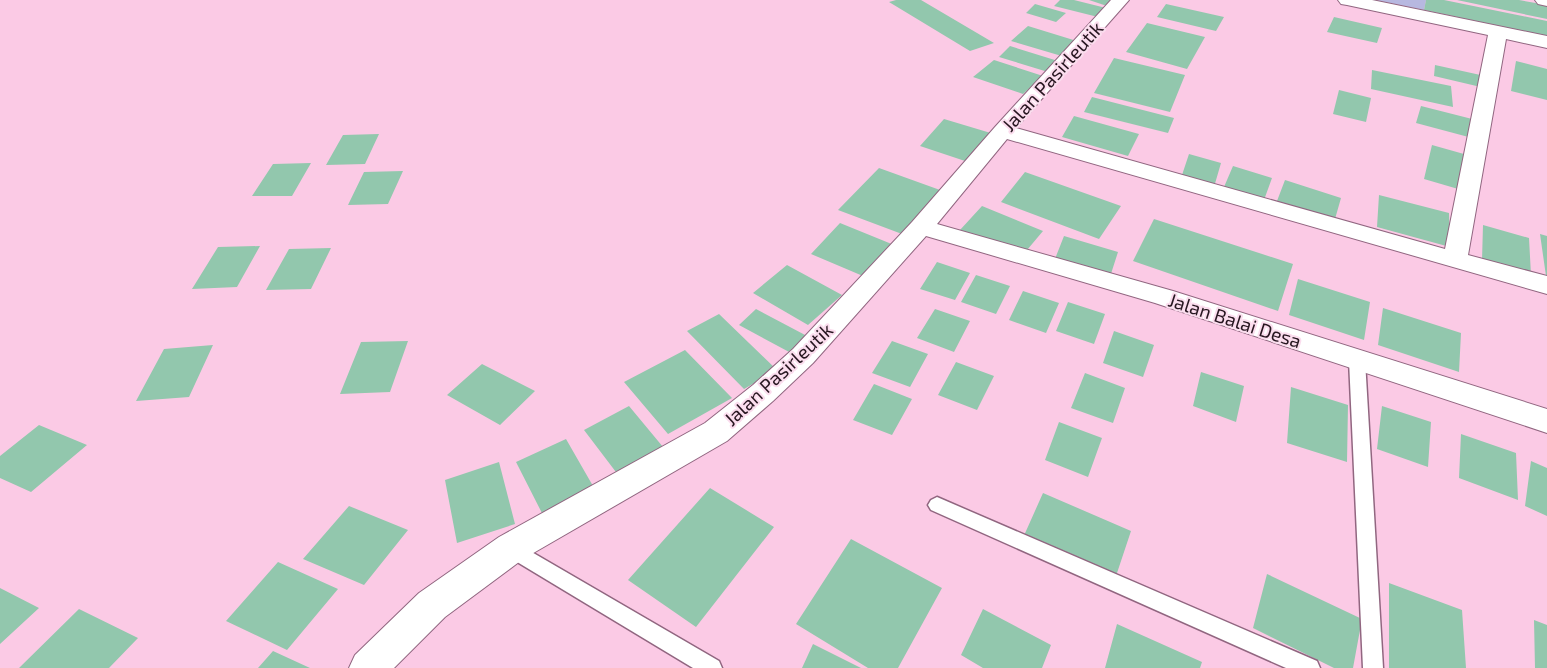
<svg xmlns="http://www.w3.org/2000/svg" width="1547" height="668" viewBox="0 0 1547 668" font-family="'Exo 2',sans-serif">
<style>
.green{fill:#b7b8e0}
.building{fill:#92c7ad}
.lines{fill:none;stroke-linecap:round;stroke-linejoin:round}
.service-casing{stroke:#916680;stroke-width:3}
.minor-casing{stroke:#916680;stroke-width:2}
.service{fill:#fff;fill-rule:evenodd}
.minor{fill:#fff;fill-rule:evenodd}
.labels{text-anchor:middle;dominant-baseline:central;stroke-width:4;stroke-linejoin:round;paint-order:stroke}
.street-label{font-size:19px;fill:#271620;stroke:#fbddee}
</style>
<rect width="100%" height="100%" fill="#fbcae5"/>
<path class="green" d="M1375,0H1426L1424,10Z"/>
<path class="building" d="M896,0H921L994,43L970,51L889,2Z
M1060,0H1074L1110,9L1102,18L1054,6Z
M1089,0H1117L1110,7Z
M1426,0H1444L1547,21V36L1424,10Z
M1457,0H1519L1547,5V19Z
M1035,4L1066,13L1056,22L1026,13Z
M1166,4L1224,17L1216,31L1157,17Z
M1334,17L1382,28L1377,43L1327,32Z
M1147,23L1205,37L1187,69L1126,52Z
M1028,26L1080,42L1065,57L1011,41Z
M1010,46L1058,61L1048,72L999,57Z
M1114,58L1185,75L1170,112L1094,93Z
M994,60L1043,76L1023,94L973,77Z
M1516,61L1547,69V100L1511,91Z
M1435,65L1485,76V88L1434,76Z
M1372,70L1451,86L1453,107L1371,89Z
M1339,90L1371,98L1366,122L1333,114Z
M1092,97L1174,118L1168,133L1084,112Z
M1421,106L1480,121L1476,139L1416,123Z
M1074,116L1139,134L1128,156L1062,137Z
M944,119L994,134L971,163L920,146Z
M379,134L365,164L326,165L343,135Z
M1432,145L1471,156L1465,191L1424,179Z
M1189,154L1221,163L1214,187L1181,178Z
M311,163L292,196H252L273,164Z
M1233,166L1272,178L1264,200L1224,187Z
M879,168L940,190L902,234L838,210Z
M403,171L388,204L348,205L364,172Z
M1025,172L1121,206L1099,239L1001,202Z
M1285,180L1341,198L1335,219L1277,201Z
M1379,195L1449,213L1450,247L1377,227Z
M982,206L1043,231L1022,256L960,230Z
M1154,219L1293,264L1278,311L1133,261Z
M840,223L899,247L870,279L811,254Z
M1483,225L1529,238L1531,275L1482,261Z
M1540,234L1547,236V275L1546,276Z
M1064,236L1118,252L1109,280L1053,264Z
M260,246L237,287L192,289L218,247Z
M331,248L311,289L266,290L289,249Z
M937,262L970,273L955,300L920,289Z
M787,265L842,295L808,325L753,293Z
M976,275L1010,286L996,314L961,302Z
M1298,279L1370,302L1364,340L1289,315Z
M1023,291L1059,303L1046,333L1009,320Z
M1068,302L1105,314L1094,344L1056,331Z
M1383,308L1461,333L1459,372L1378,345Z
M756,309L807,336L791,353L739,325Z
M935,309L970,321L954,352L917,338Z
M719,314L777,370L744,389L687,331Z
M1114,331L1154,345L1143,377L1103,363Z
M408,341L390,392L340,394L361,342Z
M892,341L928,354L910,387L872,373Z
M213,345L189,397L136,401L164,349Z
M685,350L732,398L668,434L624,382Z
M956,362L994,376L977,410L938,395Z
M482,364L535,391L500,425L447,395Z
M1201,372L1244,386L1236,422L1193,406Z
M1085,373L1125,388L1113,423L1071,408Z
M874,384L912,399L892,435L853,420Z
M1291,387L1348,405L1347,462L1287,443Z
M629,406L668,453L622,480L584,430Z
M1382,406L1431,422L1428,467L1377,449Z
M1059,422L1102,438L1088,477L1045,460Z
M39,425L87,445L31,492L0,478V456Z
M1461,434L1516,453L1518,500L1459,478Z
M566,439L597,493L545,519L516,462Z
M1531,461L1547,468V516L1525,506Z
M499,462L515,524L457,543L445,480Z
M710,488L774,527L696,627L628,580Z
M1043,493L1131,531L1114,582L1022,540Z
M349,506L408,530L364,585L303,559Z
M851,539L942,588L898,668H868L796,624Z
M278,562L338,589L287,650L226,621Z
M1267,574L1362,619L1353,668H1334L1253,628Z
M1389,583L1462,610L1466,668H1389Z
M0,588L39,608L0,644Z
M79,609L138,638L109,668H19Z
M983,609L1051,645L1042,668H983L961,655Z
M1534,620L1547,625V668H1535Z
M1117,624L1202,662L1200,668H1105Z
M813,644L861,668H802Z
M273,651L310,668H258Z"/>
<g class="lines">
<defs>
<path id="service" d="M1357,354L1362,356L1365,360L1383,668H1363L1349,360L1352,356Z
M937,497L1317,661L1320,668H1286L931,510L928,505L931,500Z
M511,540L719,661L722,668H693L504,554L502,548L504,542Z"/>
<path id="minor" d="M1111,0H1129L1016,128L1445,249L1488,35L1347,5L1341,4L1338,0H1372L1547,36V48L1506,39L1468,255L1547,276V294L1007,139L937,224L1173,291L1547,409V433L1155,303L926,236L813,363L773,401L727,441L523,559L445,617L394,668H349L355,655L419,593L499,537L705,423L753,385L793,349L912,222L995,127Z
M1535,0H1547V6L1538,4Z"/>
</defs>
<use href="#service" class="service-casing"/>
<use href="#minor" class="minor-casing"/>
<use href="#service" class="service"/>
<use href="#minor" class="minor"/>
</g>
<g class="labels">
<g class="street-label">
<text transform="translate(1052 76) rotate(-48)">Jalan Pasirleutik</text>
<text transform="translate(1235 320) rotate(18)">Jalan Balai Desa</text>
<text transform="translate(778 374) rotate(-43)">Jalan Pasirleutik</text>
</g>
</g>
</svg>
